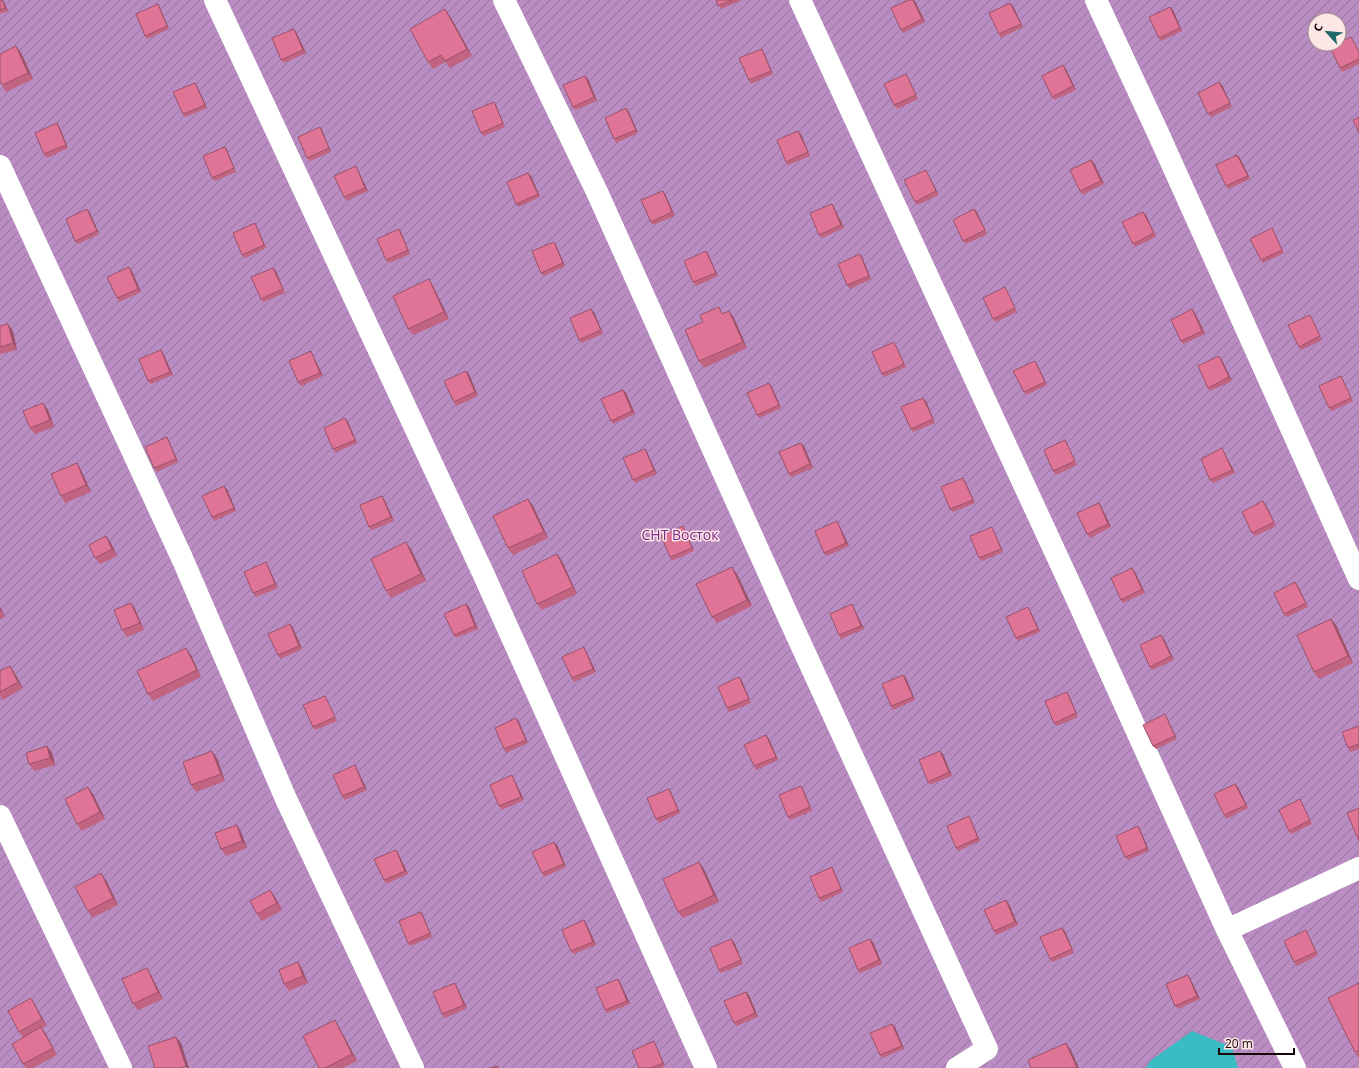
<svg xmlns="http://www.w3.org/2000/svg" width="1359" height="1068" viewBox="0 0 1359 1068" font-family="'Open Sans',sans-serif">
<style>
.garden{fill:url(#garden-furrows);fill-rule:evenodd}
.water{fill:#39bcc4}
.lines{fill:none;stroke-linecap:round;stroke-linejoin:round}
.minor{stroke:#fff;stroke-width:22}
.wall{fill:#c06482}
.shaded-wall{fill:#9c516a}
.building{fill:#df7497;stroke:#9c516a}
.labels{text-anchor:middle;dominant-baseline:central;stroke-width:3;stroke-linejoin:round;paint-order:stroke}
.park-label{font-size:14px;fill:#7a278a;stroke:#fde7e6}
</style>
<defs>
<pattern id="garden-furrows" width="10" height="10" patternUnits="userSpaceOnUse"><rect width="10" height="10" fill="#b98dc1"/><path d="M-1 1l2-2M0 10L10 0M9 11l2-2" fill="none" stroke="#95719b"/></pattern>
</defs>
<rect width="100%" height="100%" fill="#f1bebc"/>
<path class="garden" d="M0,0H1359V1068H0ZM1315,20H1339V44H1315Z"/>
<path class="water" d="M1192,1031L1232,1047L1238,1068H1146L1150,1061Z"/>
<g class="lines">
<path class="minor" d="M215,0L483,573L706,1068
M504,0L597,192L792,625L987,1049L957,1068
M800,0L1075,595L1227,930L1295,1068
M1096,0L1158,133L1359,579
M0,166L182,558L286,799L413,1068
M0,816L121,1068
M1227,930L1359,868"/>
</g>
<path class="wall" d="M0,0H3L8,11L0,14Z
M716,0H742L721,9Z
M908,0H914L925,22L903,33L901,30Z
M1013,6L1023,27L1001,38L999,34Z
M160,8L169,29L147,39L145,36Z
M1173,10L1182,31L1161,41L1159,38Z
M450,16L472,56L450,68L445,62L433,69L428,62Z
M296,32L306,53L284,63L281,60Z
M1351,37L1359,51V64L1342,72L1340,68Z
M16,46L21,53L33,79L6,92L2,85Z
M762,49L764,53L773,74L751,84L749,80Z
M1063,65L1066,69L1076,90L1054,100L1052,97Z
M906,74L908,77L918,99L897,109L894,105Z
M585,76L588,79L597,101L575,110L573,107Z
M1219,82L1222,85L1232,107L1211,117L1208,114Z
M197,86L207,108L185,117L183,114Z
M496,105L505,127L484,136L481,133Z
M626,108L629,112L638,133L616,143L614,139Z
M57,123L59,126L68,148L47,158L44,154Z
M320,127L322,130L331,152L310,161L307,158Z
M798,131L801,134L810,156L788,165L786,162Z
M225,147L227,150L236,172L215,181L212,178Z
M1237,155L1240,158L1250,179L1228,189L1226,186Z
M1091,160L1094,163L1104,184L1082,195L1080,191Z
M358,170L368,191L346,201L344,197Z
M926,170L928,174L939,195L917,205L915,202Z
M528,173L531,176L540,197L518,207L516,204Z
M665,194L675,216L653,225L651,222Z
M832,204L834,207L844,228L822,238L819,235Z
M974,209L977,212L987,234L966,244L963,241Z
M1143,212L1146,215L1156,237L1135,247L1133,244Z
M90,213L99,234L78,244L75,241Z
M255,223L257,227L266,248L245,258L242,255Z
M399,229L401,232L410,254L389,263L386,260Z
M1274,232L1284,253L1263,263L1261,260Z
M554,242L556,245L565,266L544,276L541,273Z
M708,254L718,276L696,286L693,282Z
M862,257L871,279L850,289L847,285Z
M273,268L276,271L285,293L263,302L261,299Z
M132,271L141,292L119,302L117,298Z
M429,279L433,286L449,319L413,335L408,329Z
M1005,287L1007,291L1017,312L996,322L993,319Z
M729,311L734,318L747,348L704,368L699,361L723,314Z
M594,312L603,334L581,343L579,340Z
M1195,313L1205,334L1183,344L1181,341Z
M1312,318L1322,340L1301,350L1299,347Z
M0,326L13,331L17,350L0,354Z
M896,346L906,367L884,377L882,374Z
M161,350L163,353L173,375L151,384L148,381Z
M313,355L323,376L301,386L298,382Z
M1222,360L1232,381L1210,391L1208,388Z
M1037,364L1047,385L1026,395L1024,392Z
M469,374L478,396L456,406L454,402Z
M1343,380L1353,401L1332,411L1329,408Z
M769,383L772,387L781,408L759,418L757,415Z
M623,390L626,393L635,414L613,424L611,421Z
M926,401L935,423L913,432L911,429Z
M48,410L54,427L35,434L30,428Z
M345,418L348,422L357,443L335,453L333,449Z
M1065,440L1067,443L1077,465L1056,475L1053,471Z
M169,441L178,462L157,472L154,468Z
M801,443L804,446L813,468L791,477L789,474Z
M645,449L647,452L657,474L635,483L633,480Z
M1224,452L1235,473L1213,483L1210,480Z
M77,463L81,470L91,492L65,503L61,496Z
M963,478L965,481L975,503L953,512L950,509Z
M227,489L236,511L214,521L212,517Z
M382,496L384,499L394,521L372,530L369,527Z
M528,499L533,506L548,538L513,555L508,548Z
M1263,501L1266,505L1276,526L1255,536L1252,533Z
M1099,503L1101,506L1111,527L1090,538L1087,534Z
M837,521L839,525L849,546L827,556L824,553Z
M683,526L685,530L694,551L672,561L670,557Z
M994,531L1003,552L982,561L979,558Z
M111,543L117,556L100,564L95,558Z
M411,549L426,581L391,598L386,591Z
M557,554L562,561L577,594L542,610L537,604Z
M268,566L278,588L256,597L253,593Z
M1135,572L1145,593L1123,603L1121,600Z
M737,574L752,606L717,623L712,617Z
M1295,582L1298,586L1308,607L1287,617L1284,614Z
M131,603L135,609L144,630L127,637L122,630Z
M466,604L469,607L478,629L456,638L454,635Z
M852,604L854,608L864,629L841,639L839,635Z
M0,607L5,617L0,619Z
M1030,610L1040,632L1018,641L1016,638Z
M1331,619L1336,625L1353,663L1319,679L1314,672Z
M293,628L302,649L280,659L278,655Z
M1164,639L1174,660L1152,670L1150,667Z
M586,651L596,672L574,682L572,678Z
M191,655L201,677L153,701L148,694Z
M10,666L14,672L23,688L3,700L0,696V671Z
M903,675L906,678L915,700L893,710L891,706Z
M739,677L742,681L751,703L729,712L727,708Z
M1069,695L1078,717L1057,726L1054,723Z
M327,699L337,721L315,730L313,727Z
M516,718L519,722L528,743L506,753L504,749Z
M1167,718L1177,739L1156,749L1153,746Z
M1359,726V749L1351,752L1348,748Z
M766,735L769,739L778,760L756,770L754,766Z
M47,746L52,753L55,765L34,771L29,764Z
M943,754L952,776L930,785L928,782Z
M217,758L225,781L196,792L191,785Z
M357,769L367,790L345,800L342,796Z
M512,775L514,779L524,800L502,810L499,806Z
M1235,784L1238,787L1248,808L1226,819L1224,815Z
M801,786L803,789L812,811L790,820L788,817Z
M671,792L680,813L659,823L656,819Z
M93,794L105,819L82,831L77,824Z
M1300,799L1302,803L1312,824L1291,834L1289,831Z
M969,816L971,820L980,841L958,851L956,848Z
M237,825L241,832L247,848L226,856L221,849Z
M1140,829L1149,851L1128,860L1125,857Z
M554,842L557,845L566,867L544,877L542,873Z
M398,853L408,874L386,884L384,880Z
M704,869L719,902L683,918L678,912Z
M834,871L843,892L821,902L819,898Z
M106,880L118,905L92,918L88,911Z
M275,897L282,910L262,921L257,914Z
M1006,900L1009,904L1018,925L996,935L994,931Z
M423,915L432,937L410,946L408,943Z
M586,923L596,945L574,954L571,951Z
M1062,928L1065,931L1074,953L1052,962L1050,959Z
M1306,930L1308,934L1318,955L1297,966L1294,962Z
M731,939L734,942L743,964L721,973L719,970Z
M873,942L882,964L860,973L858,970Z
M298,962L302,969L308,983L289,991L284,984Z
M151,975L163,999L138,1010L133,1004Z
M1188,975L1190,978L1200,999L1178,1009L1175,1006Z
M620,982L630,1004L607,1013L605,1010Z
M1359,983V1059L1355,1052Z
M457,987L467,1008L445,1018L442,1014Z
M749,995L758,1017L736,1026L734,1023Z
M31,998L47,1026L42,1028L46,1034L57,1055L33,1068H26L23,1064V1037L19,1032Z
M335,1020L339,1027L357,1061L343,1068H319Z
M892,1024L895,1027L904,1049L882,1058L880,1055Z
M656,1045L665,1066L661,1068H639Z"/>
<path class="shaded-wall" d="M2,0H3L8,11L5,8Z
M913,0L915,1L925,22L922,19Z
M1010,3L1013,6L1023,27L1021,24Z
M158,4L160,8L169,29L167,26Z
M1170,7L1173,10L1182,31L1180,28Z
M445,9L450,16L472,56L467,49Z
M294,29L296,32L306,53L303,50Z
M16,46L21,53L33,79L28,73Z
M762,49L764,53L773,74L771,71Z
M1063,65L1066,69L1076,90L1073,86Z
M585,76L588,79L597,101L594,97Z
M1219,82L1222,85L1232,107L1230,103Z
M195,83L197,86L207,108L205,105Z
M494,102L496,105L505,127L503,123Z
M626,108L629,112L638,133L636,130Z
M57,123L59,126L68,148L66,145Z
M320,127L322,130L331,152L329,148Z
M798,131L801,134L810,156L808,152Z
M225,147L227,150L236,172L234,168Z
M1237,155L1240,158L1250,179L1248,176Z
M1091,160L1094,163L1104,184L1101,181Z
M356,166L358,170L368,191L365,188Z
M926,170L928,174L939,195L936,191Z
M528,173L531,176L540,197L538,194Z
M663,191L665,194L675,216L672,212Z
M832,204L834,207L844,228L841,225Z
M87,209L90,213L99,234L97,231Z
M974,209L977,212L987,234L985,230Z
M1143,212L1146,215L1156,237L1154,233Z
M255,223L257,227L266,248L264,245Z
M399,229L401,232L410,254L408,250Z
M554,242L556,245L565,266L563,263Z
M706,251L708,254L718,276L716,273Z
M860,254L862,257L871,279L869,276Z
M129,267L132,271L141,292L138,289Z
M273,268L276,271L285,293L283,289Z
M429,279L433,286L449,319L444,312Z
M591,309L594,312L603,334L601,330Z
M1192,309L1195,313L1205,334L1202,331Z
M729,311L734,318L747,348L743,342Z
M8,324L13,331L17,350L13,343Z
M161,350L163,353L173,375L170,372Z
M311,351L313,355L323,376L320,373Z
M1219,356L1222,360L1232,381L1229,377Z
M1035,361L1037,364L1047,385L1045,382Z
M466,371L469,374L478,396L475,392Z
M769,383L772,387L781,408L779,405Z
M623,390L626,393L635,414L632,411Z
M923,398L926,401L935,423L933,419Z
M43,403L48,410L54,427L50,420Z
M345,418L348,422L357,443L355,440Z
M167,437L169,441L178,462L176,459Z
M801,443L804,446L813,468L810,464Z
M1222,448L1224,452L1235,473L1232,470Z
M645,449L647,452L657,474L654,470Z
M77,463L81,470L91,492L86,485Z
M963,478L965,481L975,503L973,500Z
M224,486L227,489L236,511L234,508Z
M382,496L384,499L394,521L391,517Z
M528,499L533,506L548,538L544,532Z
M1263,501L1266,505L1276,526L1274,522Z
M1099,503L1101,506L1111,527L1108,524Z
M837,521L839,525L849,546L846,543Z
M683,526L685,530L694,551L692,548Z
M992,527L994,531L1003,552L1001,549Z
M106,536L111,543L117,556L112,549Z
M406,542L411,549L426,581L421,574Z
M557,554L562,561L577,594L573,587Z
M266,562L268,566L278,588L275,584Z
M732,567L737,574L752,606L747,600Z
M1132,568L1135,572L1145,593L1142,589Z
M1295,582L1298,586L1308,607L1306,603Z
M131,603L135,609L144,630L140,623Z
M466,604L469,607L478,629L475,626Z
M852,604L854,608L864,629L861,626Z
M0,607L5,617L0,610Z
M1028,607L1030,610L1040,632L1038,629Z
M1331,619L1336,625L1353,663L1348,656Z
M290,624L293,628L302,649L299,646Z
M1161,635L1164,639L1174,660L1171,656Z
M584,647L586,651L596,672L593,669Z
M186,648L191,655L201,677L197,670Z
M10,666L14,672L23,688L18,682Z
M903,675L906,678L915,700L913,697Z
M739,677L742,681L751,703L749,699Z
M1067,692L1069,695L1078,717L1076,713Z
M1165,714L1167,718L1177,739L1175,736Z
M516,718L519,722L528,743L526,740Z
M766,735L769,739L778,760L776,757Z
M47,746L52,753L55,765L50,758Z
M212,751L217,758L225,781L221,774Z
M940,751L943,754L952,776L949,772Z
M355,765L357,769L367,790L364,787Z
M512,775L514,779L524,800L521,797Z
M1235,784L1238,787L1248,808L1246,805Z
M801,786L803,789L812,811L810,807Z
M88,787L93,794L105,819L100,812Z
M669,789L671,792L680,813L678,810Z
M969,816L971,820L980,841L978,838Z
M237,825L241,832L247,848L242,841Z
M1138,826L1140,829L1149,851L1147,848Z
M554,842L557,845L566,867L564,864Z
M396,850L398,853L408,874L405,871Z
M699,862L704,869L719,902L714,895Z
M832,867L834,871L843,892L841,889Z
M101,873L106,880L118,905L113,898Z
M270,890L275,897L282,910L277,903Z
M1006,900L1009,904L1018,925L1015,922Z
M421,912L423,915L432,937L430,933Z
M584,920L586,923L596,945L593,942Z
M1062,928L1065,931L1074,953L1072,949Z
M731,939L734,942L743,964L741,960Z
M870,939L873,942L882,964L879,960Z
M298,962L302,969L308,983L303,976Z
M147,968L151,975L163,999L158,992Z
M1188,975L1190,978L1200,999L1197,996Z
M618,979L620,982L630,1004L627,1001Z
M455,983L457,987L467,1008L464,1005Z
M746,992L749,995L758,1017L755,1013Z
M31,998L47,1026L42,1019Z
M335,1020L339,1027L357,1061L352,1054Z
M892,1024L895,1027L904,1049L902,1046Z
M41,1027L46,1034L57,1055Z
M176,1037L181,1043L189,1068H187L186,1066Z
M654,1041L656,1045L665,1066L663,1063Z
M1066,1043L1071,1050L1079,1068H1077Z"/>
<path class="building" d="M0,0H2L5,8L0,10Z
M716,0H732L718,6Z
M908,0H913L922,19L901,30L891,8Z
M1010,3L1021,24L999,34L989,13Z
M158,4L167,26L145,36L136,14Z
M1170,7L1180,28L1159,38L1149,17Z
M445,9L467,49L445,61L441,55L428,62L410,29Z
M294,29L303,50L281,60L272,38Z
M1351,37L1359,52V59L1340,68L1330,47L1336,44H1339V43Z
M16,46L28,73L2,85L0,81V54Z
M762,49L771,71L749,80L739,58Z
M1063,65L1073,86L1052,97L1042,76Z
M906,74L916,95L894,105L884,84Z
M585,76L594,97L573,107L563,85Z
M1219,82L1230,103L1208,114L1198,93Z
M195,83L205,105L183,114L173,92Z
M494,102L503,123L481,133L472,111Z
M626,108L636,130L614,139L605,118Z
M1359,117V133L1353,120Z
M57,123L66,145L44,154L35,133Z
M320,127L329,148L307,158L298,137Z
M798,131L808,152L786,162L777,140Z
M225,147L234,168L212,178L203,156Z
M1237,155L1248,176L1226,186L1216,165Z
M1091,160L1101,181L1080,191L1070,170Z
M356,166L365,188L344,197L334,176Z
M926,170L936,191L915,202L904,180Z
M528,173L538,194L516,204L507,182Z
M663,191L672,212L651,222L641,200Z
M832,204L841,225L819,235L810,213Z
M87,209L97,231L75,241L66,219Z
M974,209L985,230L963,241L953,220Z
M1143,212L1154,233L1133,244L1122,222Z
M255,223L264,245L242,255L233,233Z
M1272,228L1282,250L1261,260L1250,239Z
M399,229L408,250L386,260L377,239Z
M554,242L563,263L541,273L532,251Z
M706,251L716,273L693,282L684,261Z
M860,254L869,276L847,285L838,264Z
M129,267L138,289L117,298L107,277Z
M273,268L283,289L261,299L251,277Z
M429,279L444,312L408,329L393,296Z
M1005,287L1015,308L993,319L983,298Z
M719,307L722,314L729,311L743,342L699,361L685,330L703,322L700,315Z
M591,309L601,330L579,340L570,318Z
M1192,309L1202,331L1181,341L1171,320Z
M1310,315L1320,336L1299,347L1288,325Z
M8,324L13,343L0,347V326Z
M894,342L904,364L882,374L872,352Z
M161,350L170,372L148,381L139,359Z
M311,351L320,373L298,382L289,361Z
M1219,356L1229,377L1208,388L1198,366Z
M1035,361L1045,382L1024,392L1013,371Z
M466,371L475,392L454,402L444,381Z
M1341,376L1351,398L1329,408L1319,386Z
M769,383L779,405L757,415L747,393Z
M623,390L632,411L611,421L601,399Z
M923,398L933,419L911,429L901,407Z
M43,403L50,420L30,428L23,411Z
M345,418L355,440L333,449L324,428Z
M167,437L176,459L154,468L145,447Z
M1065,440L1075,461L1053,471L1044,450Z
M801,443L810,464L789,474L779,452Z
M1222,448L1232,470L1210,480L1201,459Z
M645,449L654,470L633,480L623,458Z
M77,463L86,485L61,496L51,474Z
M963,478L973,500L950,509L941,487Z
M224,486L234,508L212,517L202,496Z
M382,496L391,517L369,527L360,505Z
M528,499L544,532L508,548L493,516Z
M1263,501L1274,522L1252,533L1242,512Z
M1099,503L1108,524L1087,534L1077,513Z
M837,521L846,543L824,553L815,531Z
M683,526L692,548L670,557L661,536Z
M992,527L1001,549L979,558L970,536Z
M106,536L112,549L95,558L89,545Z
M406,542L421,574L386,591L371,559Z
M557,554L573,587L537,604L522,571Z
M266,562L275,584L253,593L244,572Z
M732,567L747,600L712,617L696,584Z
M1132,568L1142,589L1121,600L1111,578Z
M1295,582L1306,603L1284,614L1274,593Z
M131,603L140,623L122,630L114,610Z
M466,604L475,626L454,635L444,614Z
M852,604L861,626L839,635L830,614Z
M1028,607L1038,629L1016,638L1006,617Z
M1331,619L1348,656L1314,672L1297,635Z
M290,624L299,646L278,655L268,634Z
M1161,635L1171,656L1150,667L1140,645Z
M584,647L593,669L572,678L562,657Z
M186,648L197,670L148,694L137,671Z
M10,666L18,682L0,692V671Z
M903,675L913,697L891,706L882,684Z
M739,677L749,699L727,708L718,687Z
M1067,692L1076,713L1054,723L1045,701Z
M325,696L335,717L313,727L303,705Z
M1165,714L1175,736L1153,746L1143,725Z
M516,718L526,740L504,749L495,728Z
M1359,726V744L1348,748L1342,732Z
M766,735L776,757L754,766L744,745Z
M47,746L50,758L29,764L26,753Z
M212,751L221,774L191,785L183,762Z
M940,751L949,772L928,782L919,760Z
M355,765L364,787L342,796L333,775Z
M512,775L521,797L499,806L490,785Z
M1235,784L1246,805L1224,815L1214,794Z
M801,786L810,807L788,817L779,795Z
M88,787L100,812L77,824L65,799Z
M669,789L678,810L656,819L647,798Z
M1300,799L1310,820L1289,831L1279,810Z
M1359,808V841L1347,813Z
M969,816L978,838L956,848L947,826Z
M237,825L242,841L221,849L215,833Z
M1138,826L1147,848L1125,857L1116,836Z
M554,842L564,864L542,873L532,852Z
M396,850L405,871L384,880L374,859Z
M699,862L714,895L678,912L663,879Z
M832,867L841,889L819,898L810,877Z
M101,873L113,898L88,911L75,887Z
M270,890L277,903L257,914L250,901Z
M1006,900L1015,922L994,931L984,910Z
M421,912L430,933L408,943L399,921Z
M584,920L593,942L571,951L562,930Z
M1062,928L1072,949L1050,959L1040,937Z
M1306,930L1316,952L1294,962L1284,941Z
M731,939L741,960L719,970L710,948Z
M870,939L879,960L858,970L849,948Z
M298,962L303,976L284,984L279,970Z
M147,968L158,992L133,1004L122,979Z
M1188,975L1197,996L1175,1006L1166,984Z
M618,979L627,1001L605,1010L596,988Z
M455,983L464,1005L442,1014L433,992Z
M1359,983V1050L1355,1052L1328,998Z
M746,992L755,1013L734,1023L724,1001Z
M31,998L42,1019L19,1032L8,1011Z
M335,1020L352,1054L325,1068H319L303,1036Z
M892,1024L902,1046L880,1055L870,1033Z
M41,1027L53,1048L23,1064L12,1044Z
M176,1037L186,1066L180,1068H155L148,1046Z
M654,1041L663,1063L651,1068H639L632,1051Z
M1066,1043L1077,1068H1031L1028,1060Z
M498,1066L499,1068H490Z"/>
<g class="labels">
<g class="park-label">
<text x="680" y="534">СНТ Восток</text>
</g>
</g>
<g transform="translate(1327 32) rotate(297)"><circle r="19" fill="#fde7e6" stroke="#a18d8d"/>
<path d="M0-3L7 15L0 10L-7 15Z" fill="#1b686c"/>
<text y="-6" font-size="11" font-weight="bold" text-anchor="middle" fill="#160707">С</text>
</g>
<path d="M1219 1048v6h75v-6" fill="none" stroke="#160707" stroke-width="2"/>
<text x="1225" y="1048" font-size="12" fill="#160707" stroke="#fde7e6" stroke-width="3" paint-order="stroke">20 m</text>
</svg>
